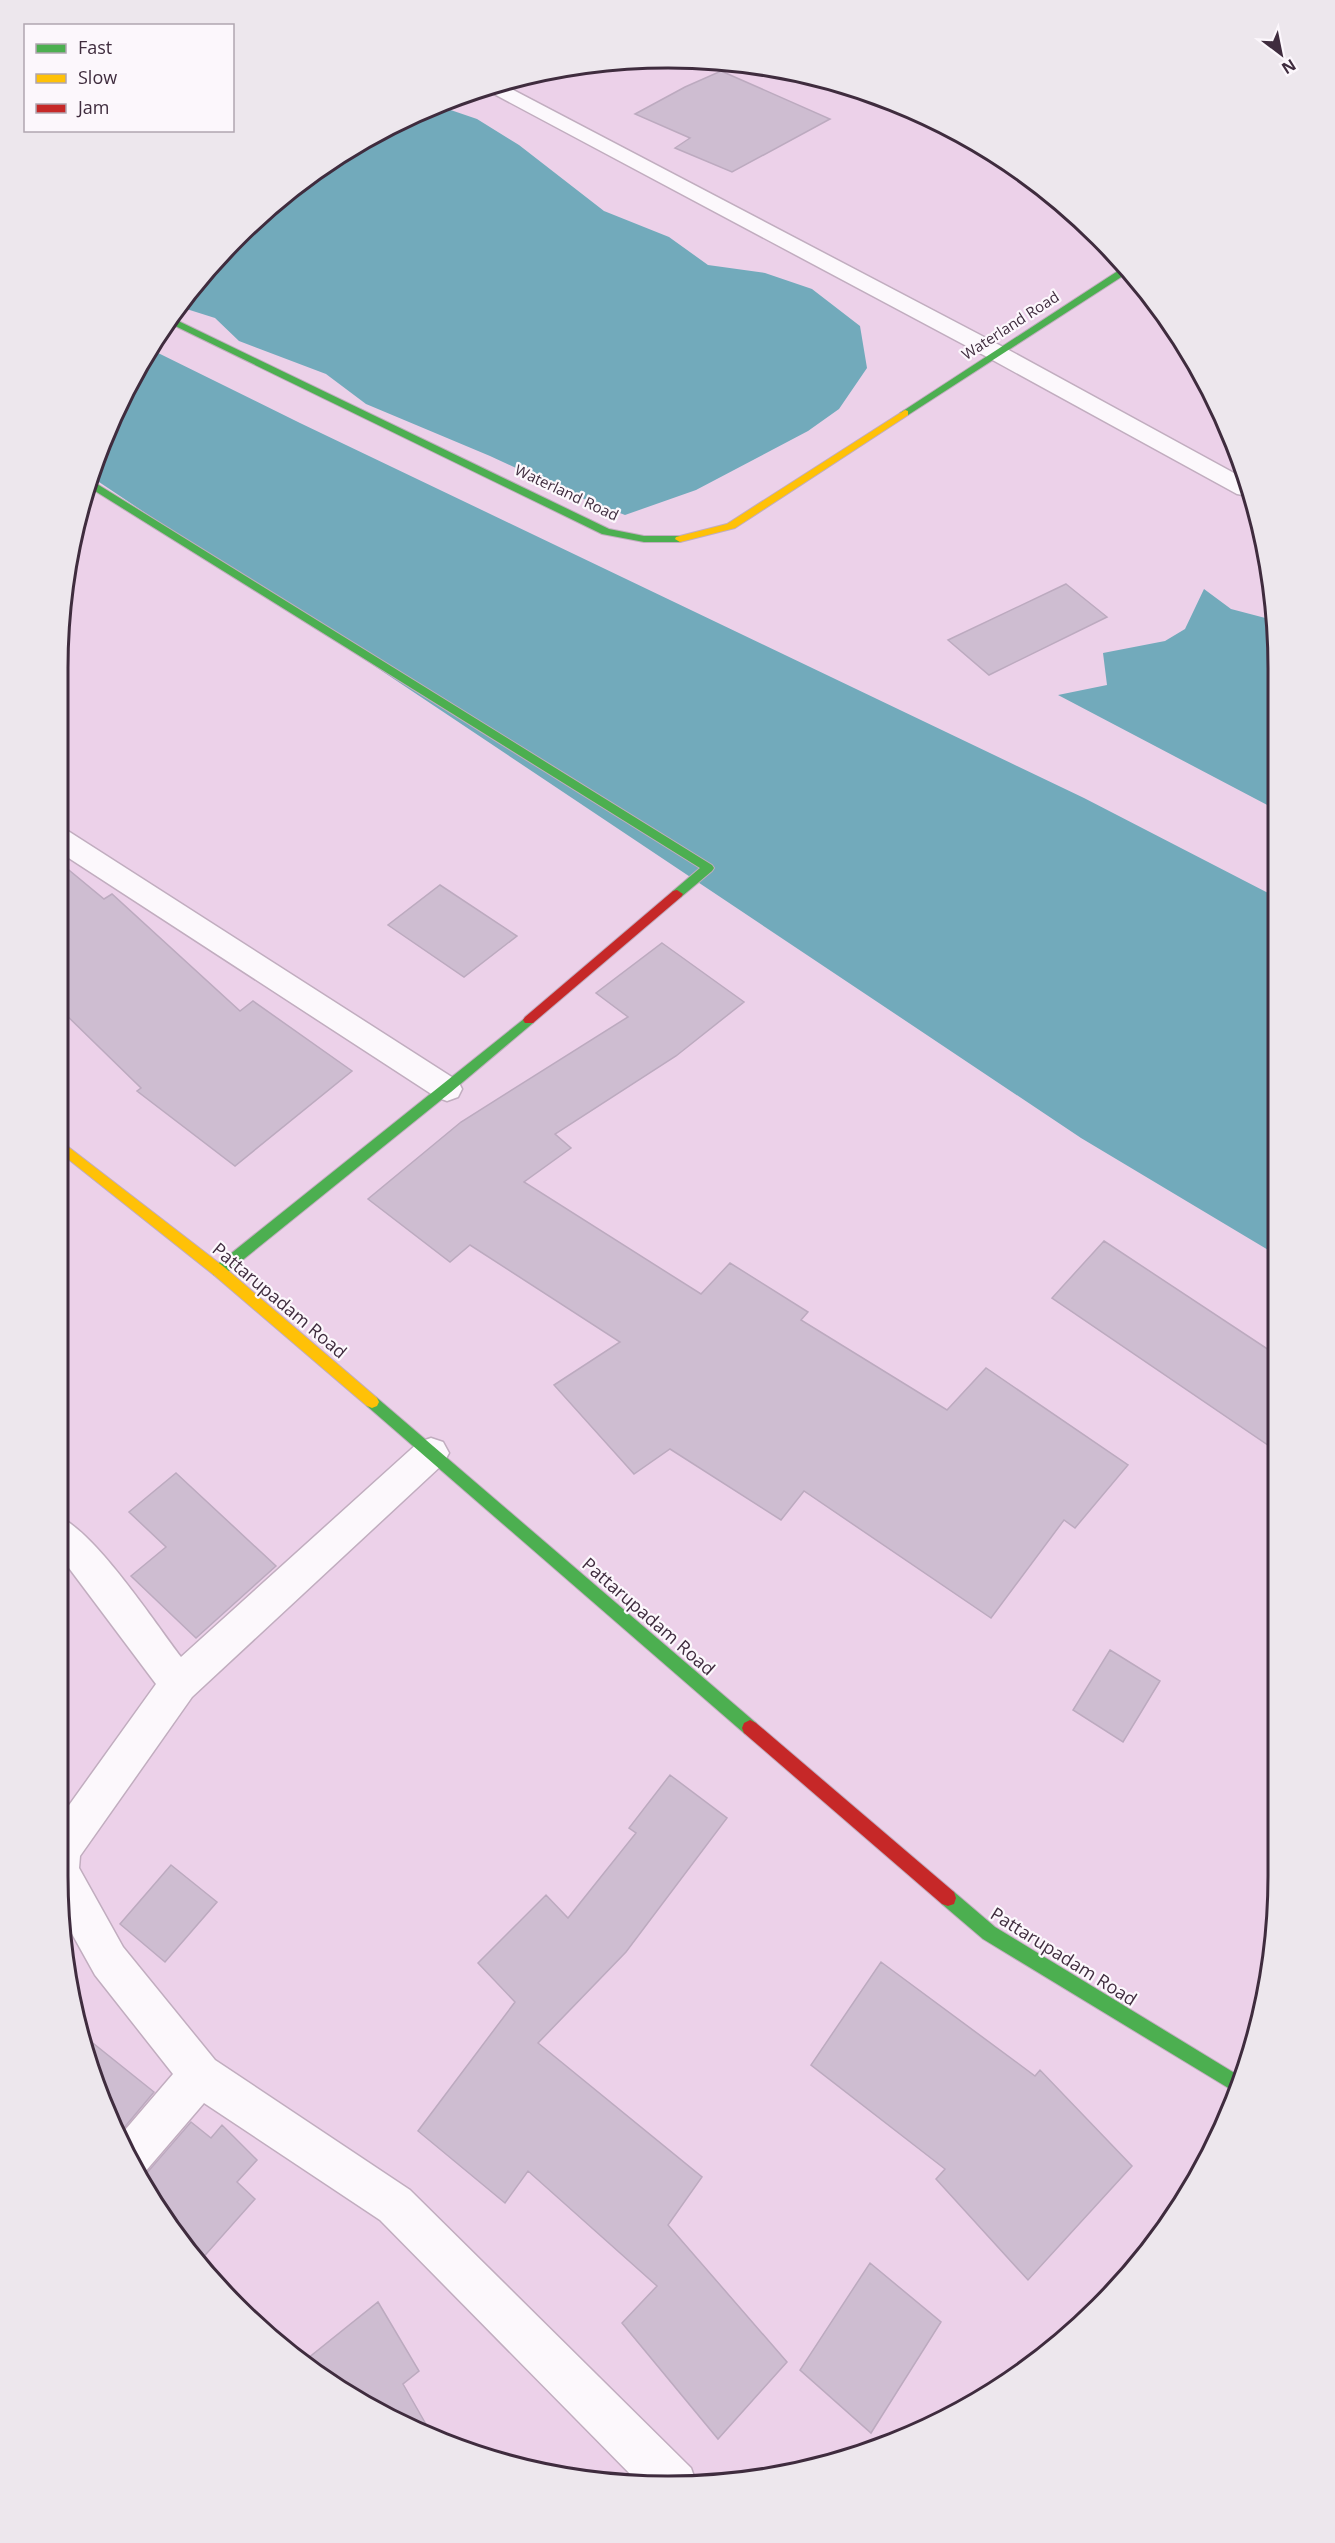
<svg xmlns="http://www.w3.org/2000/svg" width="1335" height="2543" viewBox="0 0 1335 2543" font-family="'Open Sans',sans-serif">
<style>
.water{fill:#72aabb}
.building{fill:#cebdd1;stroke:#bcaabf;stroke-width:1.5}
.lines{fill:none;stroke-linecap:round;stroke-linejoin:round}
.street-casing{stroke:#c1adbf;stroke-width:3}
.fast-casing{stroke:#c1adbf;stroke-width:2}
.slow-casing{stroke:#c1adbf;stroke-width:2}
.jam-casing{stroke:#c1adbf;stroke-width:2}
.street{fill:#fcf8fc;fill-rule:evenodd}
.fast{fill:#4caf50;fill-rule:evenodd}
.slow{fill:#ffc107;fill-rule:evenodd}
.jam{fill:#c62828;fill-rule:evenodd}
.labels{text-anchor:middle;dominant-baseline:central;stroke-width:4.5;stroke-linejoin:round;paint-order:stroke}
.far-street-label{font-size:15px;fill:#3f2c3e;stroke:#fcf7fc}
.street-label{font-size:18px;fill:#3f2c3e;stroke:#fcf7fc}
.rim{fill:none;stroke:#3f2c3e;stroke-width:3}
</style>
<rect width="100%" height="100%" fill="#ecd1e9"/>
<path class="water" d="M436,105L477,119L519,145L604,211L669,237L708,265L765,273L812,289L860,326L867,368L839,409L808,431L696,490L625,515L574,495L490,456L366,404L326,374L239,341L215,318L177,306L183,296L265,208L363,139Z
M150,349L300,423L1084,798L1274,896L1275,1254L1081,1138L90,476L120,397Z
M1204,589L1231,609L1273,620V808L1058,695L1107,685L1103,653L1165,641L1185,629Z"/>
<path class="building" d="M721,71L830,119L732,172L675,148L690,138L635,114L685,87Z
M1066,584L1107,617L989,675L948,640Z
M58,861L104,899L112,894L240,1011L253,1001L352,1071L235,1166L137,1091L141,1088L58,1007Z
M440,885L517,936L464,977L388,925Z
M662,943L744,1002L676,1056L555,1134L571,1148L524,1182L701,1294L730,1263L808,1312L801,1320L947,1410L986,1368L1128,1465L1075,1528L1064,1520L991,1618L804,1491L781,1520L670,1449L634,1474L554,1385L620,1342L470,1245L450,1262L368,1199L461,1122L628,1017L596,993Z
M1104,1241L1275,1354V1450L1052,1298Z
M176,1473L276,1566L196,1638L131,1576L166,1547L129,1512Z
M1110,1650L1160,1681L1123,1742L1073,1710Z
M670,1775L727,1818L626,1952L538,2043L702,2177L668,2225L787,2362L718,2439L622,2323L657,2286L528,2171L505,2203L418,2131L515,2002L478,1963L546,1895L568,1918L636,1833L629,1828Z
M171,1865L217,1902L165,1962L120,1924Z
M881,1962L1035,2076L1040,2070L1132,2166L1028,2280L936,2179L945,2169L811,2065Z
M79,2032L154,2092L118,2135L90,2072Z
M191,2122L211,2138L222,2125L257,2160L237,2182L255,2199L200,2261L171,2229L138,2178L146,2174Z
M870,2263L941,2322L871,2433L800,2370Z
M378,2302L419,2371L403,2384L435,2440L329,2383L302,2363Z"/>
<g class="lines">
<defs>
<path id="street" d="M500,83L1005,348L1243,478L1248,496L1237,494L989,358L481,87Z
M58,828L68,831L458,1081L462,1089L458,1097L447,1101L436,1097L58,851Z
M431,1438L443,1442L449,1453L443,1464L192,1697L80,1856L79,1868L123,1947L215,2060L410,2190L691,2468L697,2485H641L380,2220L204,2103L144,2173L137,2176L119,2137L173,2074L95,1975L61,1914L57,1876V1822L156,1684L69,1568L57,1556V1516C94,1530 155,1623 181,1657L419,1442Z"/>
<path id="fast" d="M1124,267L1129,272L908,415L900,413Z
M170,317L609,529L644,536H680L685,539L680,542H644L602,534L167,322Z
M89,479L712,865L714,868L712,871L681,897H673L671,894L673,891L700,868L87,486Z
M529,1015L533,1017L535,1020L533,1023L451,1092L224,1275H214L212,1271L214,1267Z
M372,1396L377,1398L756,1723L758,1728L756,1733L750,1736L744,1733L367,1406L365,1402L367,1398Z
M948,1890L954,1892L995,1927L1241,2077L1235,2092L983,1939L942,1904L940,1898L942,1892Z"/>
<path id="slow" d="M905,410L908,411V415L735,528L680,542L675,539L676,537L727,524Z
M58,1139L224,1267L377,1398L379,1402L377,1406L372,1408L367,1406L214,1275L58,1151Z"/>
<path id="jam" d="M677,890L683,894L681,897L533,1023H525L523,1020L525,1017L673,891Z
M750,1720L756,1723L954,1892L956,1898L954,1904L948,1906L942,1904L744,1733L742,1728L744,1723Z"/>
</defs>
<use href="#street" class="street-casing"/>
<use href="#fast" class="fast-casing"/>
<use href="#slow" class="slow-casing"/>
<use href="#jam" class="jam-casing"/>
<use href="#street" class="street"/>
<use href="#fast" class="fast"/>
<use href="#slow" class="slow"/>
<use href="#jam" class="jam"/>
</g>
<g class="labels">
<g class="far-street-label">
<text transform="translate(1010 325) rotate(-33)">Waterland Road</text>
<text transform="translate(567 492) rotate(25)">Waterland Road</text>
</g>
<g class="street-label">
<text transform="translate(280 1300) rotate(40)">Pattarupadam Road</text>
<text transform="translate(649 1616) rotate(41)">Pattarupadam Road</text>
<text transform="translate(1064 1956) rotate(32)">Pattarupadam Road</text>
</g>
</g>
<path d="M0 0H1335V2543H0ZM668 68H668A600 600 0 0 1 1268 668V1876A600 600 0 0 1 668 2476H668A600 600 0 0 1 68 1876V668A600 600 0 0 1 668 68Z" fill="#ede7ed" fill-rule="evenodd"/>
<path class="rim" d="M668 68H668A600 600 0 0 1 1268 668V1876A600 600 0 0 1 668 2476H668A600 600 0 0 1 68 1876V668A600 600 0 0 1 668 68Z"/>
<rect x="24" y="24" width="210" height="108" fill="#fcf7fc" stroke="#b0a6b0" stroke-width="1.5"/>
<rect x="36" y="44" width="30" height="9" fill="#4caf50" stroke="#b0a6b0" stroke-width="1.5"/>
<text x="78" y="54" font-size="18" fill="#3f2c3e">Fast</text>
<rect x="36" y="74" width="30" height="9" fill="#ffc107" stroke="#b0a6b0" stroke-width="1.5"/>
<text x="78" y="84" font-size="18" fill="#3f2c3e">Slow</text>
<rect x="36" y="104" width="30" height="9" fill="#c62828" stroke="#b0a6b0" stroke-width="1.5"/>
<text x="78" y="114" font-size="18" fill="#3f2c3e">Jam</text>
<g transform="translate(1281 54) rotate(148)" stroke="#fcf7fc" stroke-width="4.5" paint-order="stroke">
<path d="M0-4.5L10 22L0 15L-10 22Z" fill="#3f2c3e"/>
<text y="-9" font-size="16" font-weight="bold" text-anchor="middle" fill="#3f2c3e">N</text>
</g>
</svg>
